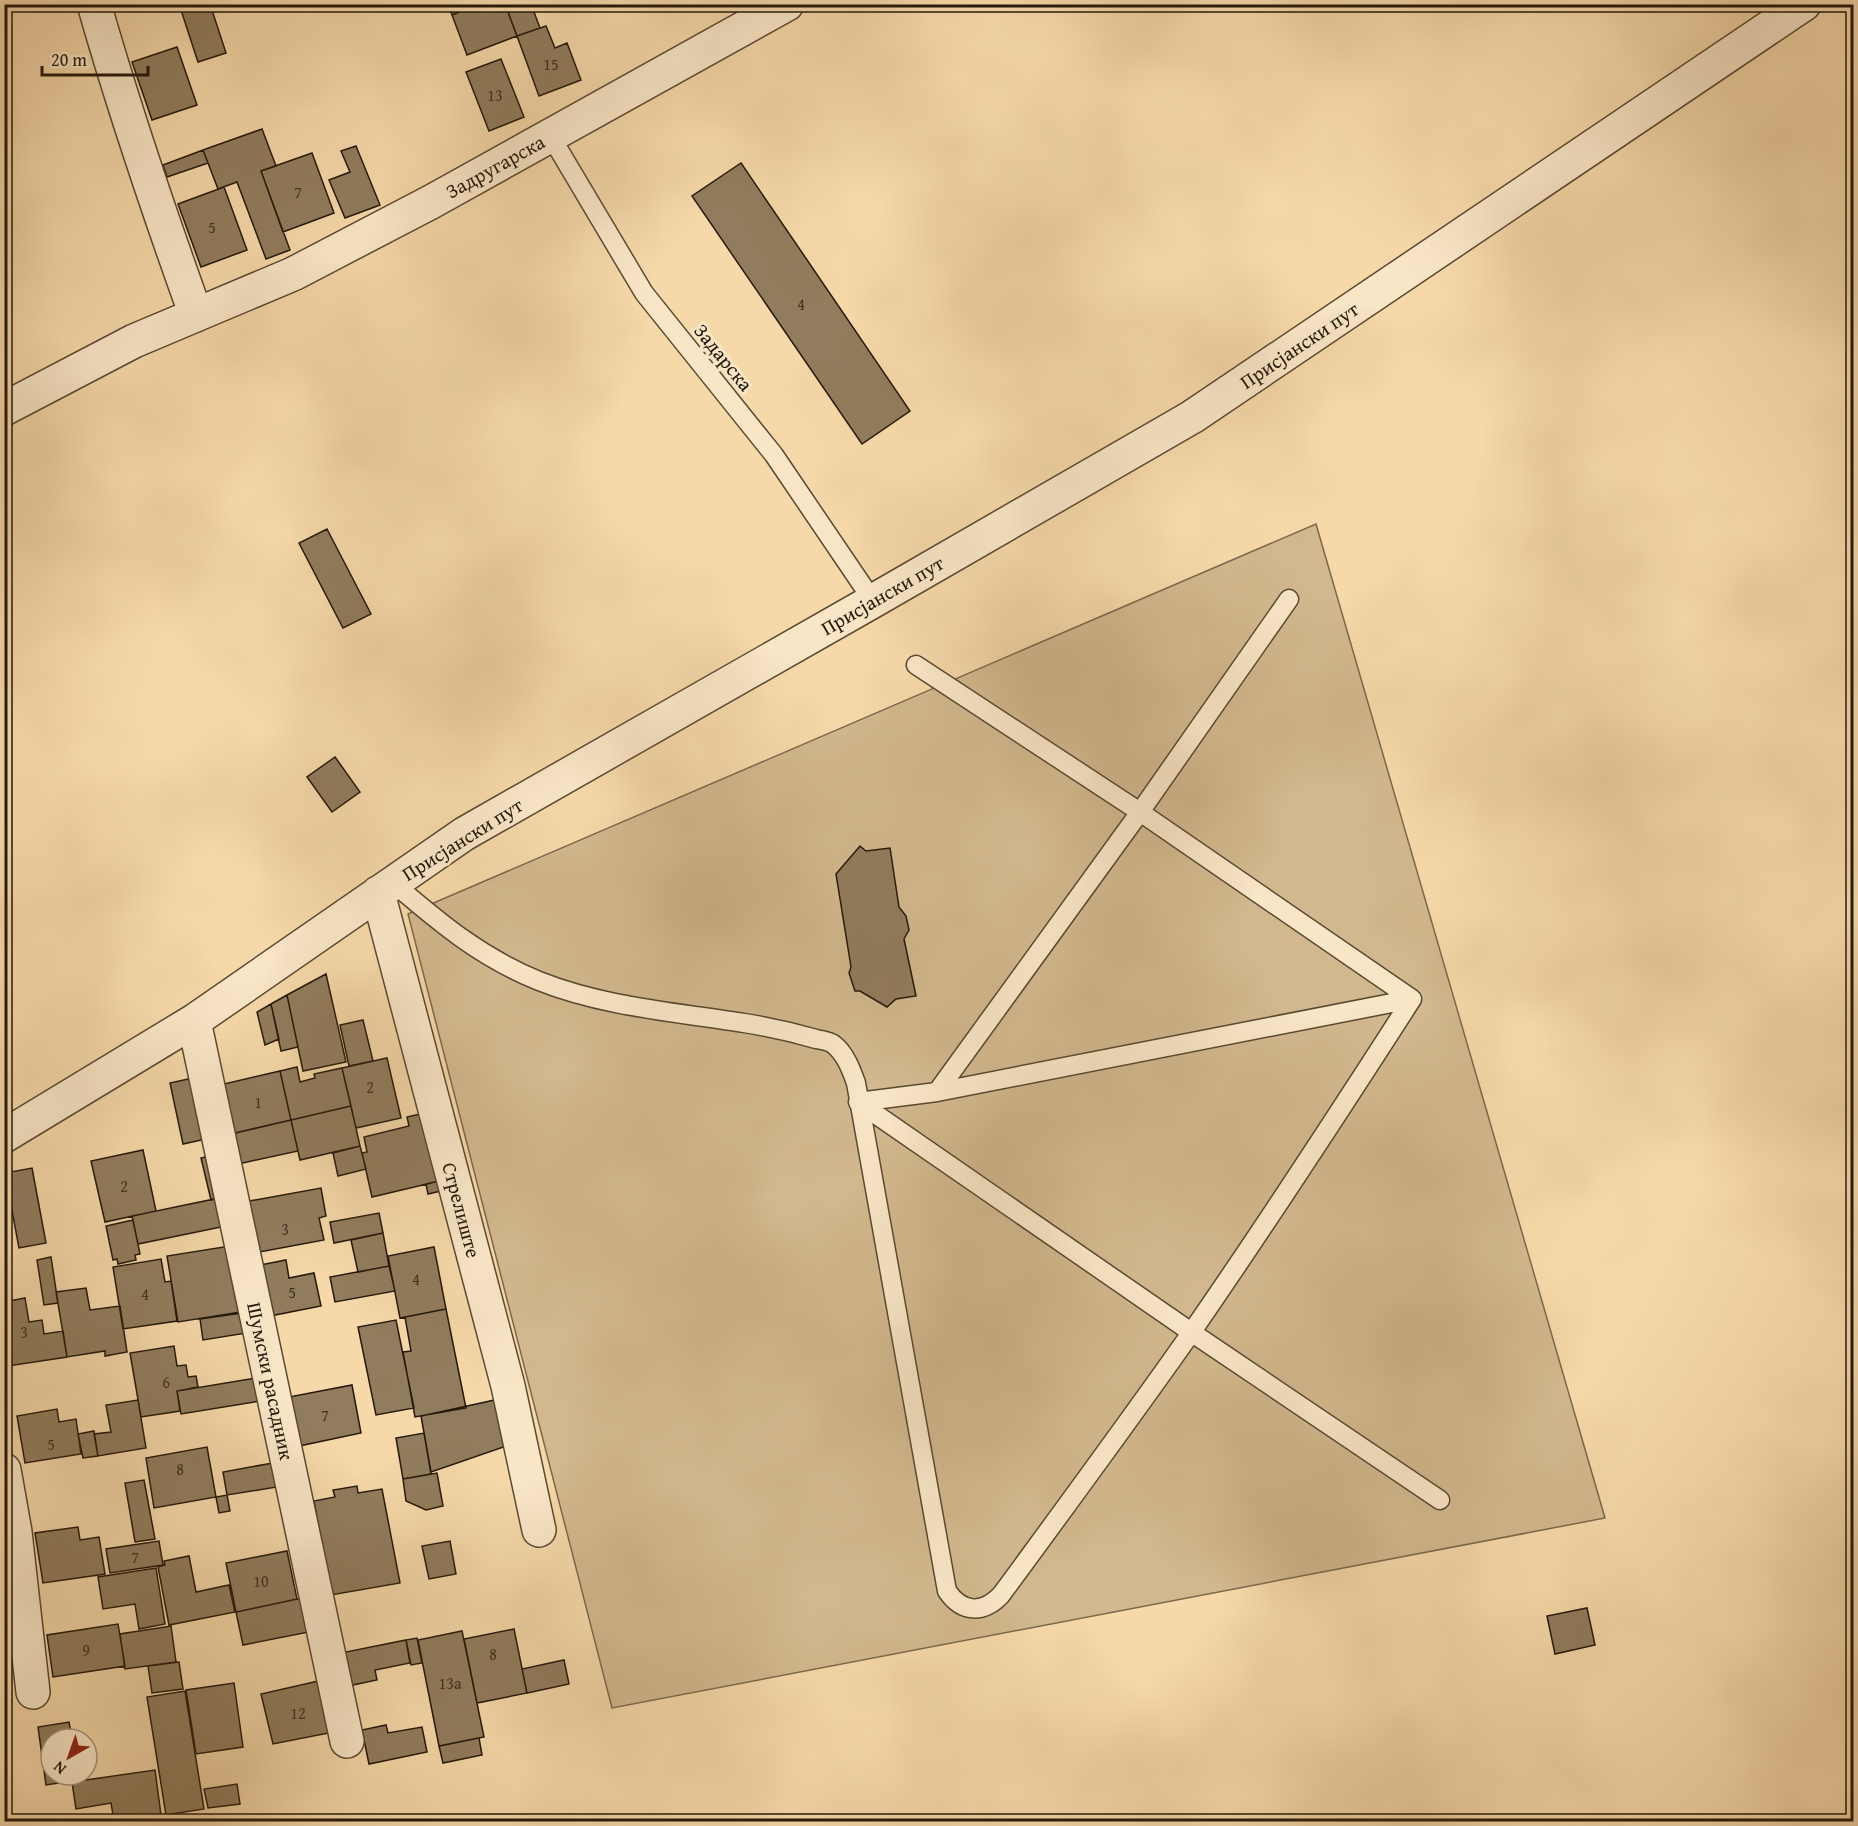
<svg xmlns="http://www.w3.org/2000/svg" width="1858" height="1826" viewBox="0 0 1858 1826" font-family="'Gentium Book Plus',serif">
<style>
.green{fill:#d2b88e;stroke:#7b684c;stroke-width:1.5}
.building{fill:#917c5d;stroke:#24190b;stroke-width:1.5}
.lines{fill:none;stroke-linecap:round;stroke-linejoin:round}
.service-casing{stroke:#584932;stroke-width:21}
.minor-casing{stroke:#584932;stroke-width:36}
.service{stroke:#f9e6c7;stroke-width:18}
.minor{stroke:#f9e6c7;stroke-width:33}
.labels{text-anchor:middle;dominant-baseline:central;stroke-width:6;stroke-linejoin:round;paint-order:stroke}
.number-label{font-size:16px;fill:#3f3220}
.street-label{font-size:20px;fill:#24190b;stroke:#f9e6c7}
</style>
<rect width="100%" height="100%" fill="#f6d8a9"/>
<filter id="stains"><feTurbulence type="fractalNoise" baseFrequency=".00333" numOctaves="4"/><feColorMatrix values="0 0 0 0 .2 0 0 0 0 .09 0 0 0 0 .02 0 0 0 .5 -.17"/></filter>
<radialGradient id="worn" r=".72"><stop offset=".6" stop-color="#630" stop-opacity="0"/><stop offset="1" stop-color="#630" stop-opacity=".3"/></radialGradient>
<path class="green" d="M1316,524L1605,1518L612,1708L408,914Z"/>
<path class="building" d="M179,4H210L226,53L198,62Z
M448,4H479L452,15Z
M479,4H505L517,36L467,55L452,15Z
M505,4H531L540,28L517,36Z
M546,26L555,48L567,43L581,80L539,96L517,36Z
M177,47L197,105L152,120L132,62Z
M501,59L524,117L489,131L466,72Z
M262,129L276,166L261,171L290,250L266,259L237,182L218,189L203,150Z
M356,146L380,205L345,218L329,180L350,172L341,151Z
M203,150L208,163L167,177L163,165Z
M312,153L334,213L283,232L261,171Z
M741,163L910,411L862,444L692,196Z
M224,187L247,250L201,267L178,204Z
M327,529L371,614L343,628L299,543Z
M335,757L360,792L332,812L307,777Z
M860,846L866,851L890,848L899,907L906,916L909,930L904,939L916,996L896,999L887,1007L860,991H855L849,973L851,967L836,874Z
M326,974L346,1062L303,1071L287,995Z
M287,995L298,1047L281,1051L271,1004Z
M271,1004L279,1039L265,1045L257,1012Z
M363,1020L373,1061L349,1066L340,1025Z
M387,1058L401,1118L356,1128L342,1068Z
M297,1067L300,1082L315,1078L314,1074L342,1068L351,1106L291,1120L280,1071Z
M280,1071L291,1120L235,1133L224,1084Z
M202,1076L215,1137L183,1144L170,1083Z
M351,1106L360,1146L300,1160L291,1120Z
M433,1111L448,1179L372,1197L362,1153L367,1152L364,1137L409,1126L407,1117Z
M291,1120L298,1151L238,1164L231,1134Z
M360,1146L366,1169L338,1176L333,1153Z
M143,1150L156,1211L105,1222L91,1161Z
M222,1153L231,1195L211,1200L201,1158Z
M32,1168L46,1243L19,1248L5,1173Z
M452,1178L454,1188L428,1194L426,1184Z
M321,1188L326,1216L319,1218L324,1240L254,1253L244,1202Z
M224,1197L231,1225L138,1244L132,1216Z
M379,1213L383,1233L334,1243L330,1222Z
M133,1220L140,1254L135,1255L136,1260L118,1264L117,1259L113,1260L106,1226Z
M383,1233L389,1266L358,1272L351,1240Z
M236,1245L247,1311L178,1322L167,1256Z
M434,1247L446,1309L400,1318L388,1256Z
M51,1257L58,1303L44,1305L37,1260Z
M161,1259L165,1282L171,1281L177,1321L123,1329L113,1267Z
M286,1260L289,1278L314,1273L321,1306L270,1316L260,1265Z
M389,1266L395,1291L335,1302L330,1277Z
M86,1288L90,1310L120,1306L127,1352L105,1356V1351L67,1357L56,1292Z
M25,1298L29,1322L42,1320L44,1334L63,1331L67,1357L8,1366L4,1343V1302Z
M446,1309L466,1408L415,1417L403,1352L411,1351L405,1317Z
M249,1312L253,1332L203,1340L200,1319Z
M396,1320L414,1408L376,1415L358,1327Z
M174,1346L177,1366L186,1365L188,1377L196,1376L198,1387L177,1391L180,1411L141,1417L130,1353Z
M262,1377L266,1400L181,1414L177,1391Z
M352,1385L361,1433L299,1446L289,1397Z
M504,1398L512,1444L431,1472L421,1416Z
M138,1400L146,1448L98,1456L94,1434L111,1432L106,1405Z
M57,1409L59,1422L76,1419L81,1454L25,1463L17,1416Z
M94,1431L98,1456L83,1458L78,1434Z
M424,1433L431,1474L403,1479L396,1438Z
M207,1447L216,1497L154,1508L146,1458Z
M278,1462L283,1486L227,1495L223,1472Z
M437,1473L443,1506L426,1510L406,1501L403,1479Z
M144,1480L155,1539L135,1542L125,1483Z
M357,1486L358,1493L382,1489L400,1583L331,1595L314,1501L335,1497L333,1490Z
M227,1495L230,1511L219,1513L216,1497Z
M78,1527L80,1540L99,1537L105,1574L43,1583L35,1533Z
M159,1541L163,1565L110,1573L106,1549Z
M450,1541L456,1574L429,1579L422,1546Z
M287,1551L297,1599L236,1612L226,1563Z
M189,1556L196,1592L229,1585L235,1612L169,1625L158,1567L165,1565L164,1561Z
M156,1568L165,1624L139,1629L135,1604L103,1609L98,1577Z
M302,1598L309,1632L243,1645L236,1612Z
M1587,1608L1595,1645L1555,1654L1547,1616Z
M118,1624L125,1666L53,1677L47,1635Z
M171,1626L176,1662L125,1669L120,1634Z
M514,1629L527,1693L477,1703L464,1639Z
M462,1631L484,1737L439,1746L418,1640Z
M417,1638L422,1663L411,1665L406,1640Z
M406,1640L410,1663L375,1670L377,1680L348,1686L341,1653Z
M564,1660L569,1684L527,1693L522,1669Z
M179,1662L183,1689L152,1693L148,1666Z
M323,1680L334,1732L273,1744L261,1694Z
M234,1683L243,1747L196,1754L186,1690Z
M185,1691L204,1809L166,1815L147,1697Z
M69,1722L72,1739H51V1775H84V1779L46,1785L38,1727Z
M386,1725L388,1733L422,1727L427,1752L369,1764L362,1730Z
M479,1738L482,1755L443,1763L439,1746Z
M155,1770L161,1815L114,1821L111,1803L76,1809L72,1782Z
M237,1784L240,1804L208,1808L204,1789Z"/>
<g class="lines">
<defs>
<path id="service" d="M550,135L644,293L774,455L873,601
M916,665L1140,812L1412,999
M392,882C440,923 480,957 539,981C604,1007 676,1012 744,1023C769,1027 792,1032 816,1039C821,1040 829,1041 833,1044C845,1053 851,1069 856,1083L947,1591C962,1613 983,1614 1001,1595C1065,1508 1129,1421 1191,1333C1267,1223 1340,1111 1412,999
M937,1092L1140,812L1289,599
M858,1102L1191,1332L1440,1500
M858,1102L937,1092L1412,999"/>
<path id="minor" d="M94,4C124,109 159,212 196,315
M4,409L134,341L293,274L431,202L787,4
M378,893L508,1386L539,1530
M194,1021L347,1741
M4,1136L194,1021L464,834L873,601L1192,417L1804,4
M4,1470L15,1532L33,1692"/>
</defs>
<use href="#service" class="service-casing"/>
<use href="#minor" class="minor-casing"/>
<use href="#service" class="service"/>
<use href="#minor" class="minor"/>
</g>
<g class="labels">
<g class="number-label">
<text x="551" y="64">15</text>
<text x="495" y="95">13</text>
<text x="298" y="192">7</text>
<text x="212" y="227">5</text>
<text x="801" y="304">4</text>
<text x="370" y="1087">2</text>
<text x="258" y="1102">1</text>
<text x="124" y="1186">2</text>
<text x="285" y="1229">3</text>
<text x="416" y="1279">4</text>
<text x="292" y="1292">5</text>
<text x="145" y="1294">4</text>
<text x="24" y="1332">3</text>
<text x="166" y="1382">6</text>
<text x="325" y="1415">7</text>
<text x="51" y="1444">5</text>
<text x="180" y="1469">8</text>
<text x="135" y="1557">7</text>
<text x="261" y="1581">10</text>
<text x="86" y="1650">9</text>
<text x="493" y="1654">8</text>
<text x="450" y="1683">13a</text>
<text x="298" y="1713">12</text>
</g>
<g class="street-label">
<text transform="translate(495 166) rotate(-29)">Задругарска</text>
<text transform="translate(1299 345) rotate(-34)">Присјански пут</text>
<text transform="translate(724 357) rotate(51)">Задарска</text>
<text transform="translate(882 595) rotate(-30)">Присјански пут</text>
<text transform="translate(462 839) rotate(-32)">Присјански пут</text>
<text transform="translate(462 1210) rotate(75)">Стрелиште</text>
<text transform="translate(271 1381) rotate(78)">Шумски расадник</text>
</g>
</g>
<rect width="1858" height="1826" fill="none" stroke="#f6d8a9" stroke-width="24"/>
<rect x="6" y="6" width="1846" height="1814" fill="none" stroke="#24190b" stroke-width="3"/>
<rect x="12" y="12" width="1834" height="1802" fill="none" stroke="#24190b" stroke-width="1.5"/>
<g transform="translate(69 1757) rotate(220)"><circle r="28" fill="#f9e6c7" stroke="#a4947c" stroke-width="1.5"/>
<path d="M0-4.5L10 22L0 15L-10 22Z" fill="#8f2418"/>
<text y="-9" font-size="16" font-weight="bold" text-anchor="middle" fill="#24190b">N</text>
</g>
<path d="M42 66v9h106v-9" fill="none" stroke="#24190b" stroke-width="3"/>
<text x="51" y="66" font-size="18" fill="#24190b" stroke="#f9e6c7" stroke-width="4.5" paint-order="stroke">20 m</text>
<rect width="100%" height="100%" filter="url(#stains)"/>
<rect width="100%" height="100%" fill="url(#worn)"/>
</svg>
